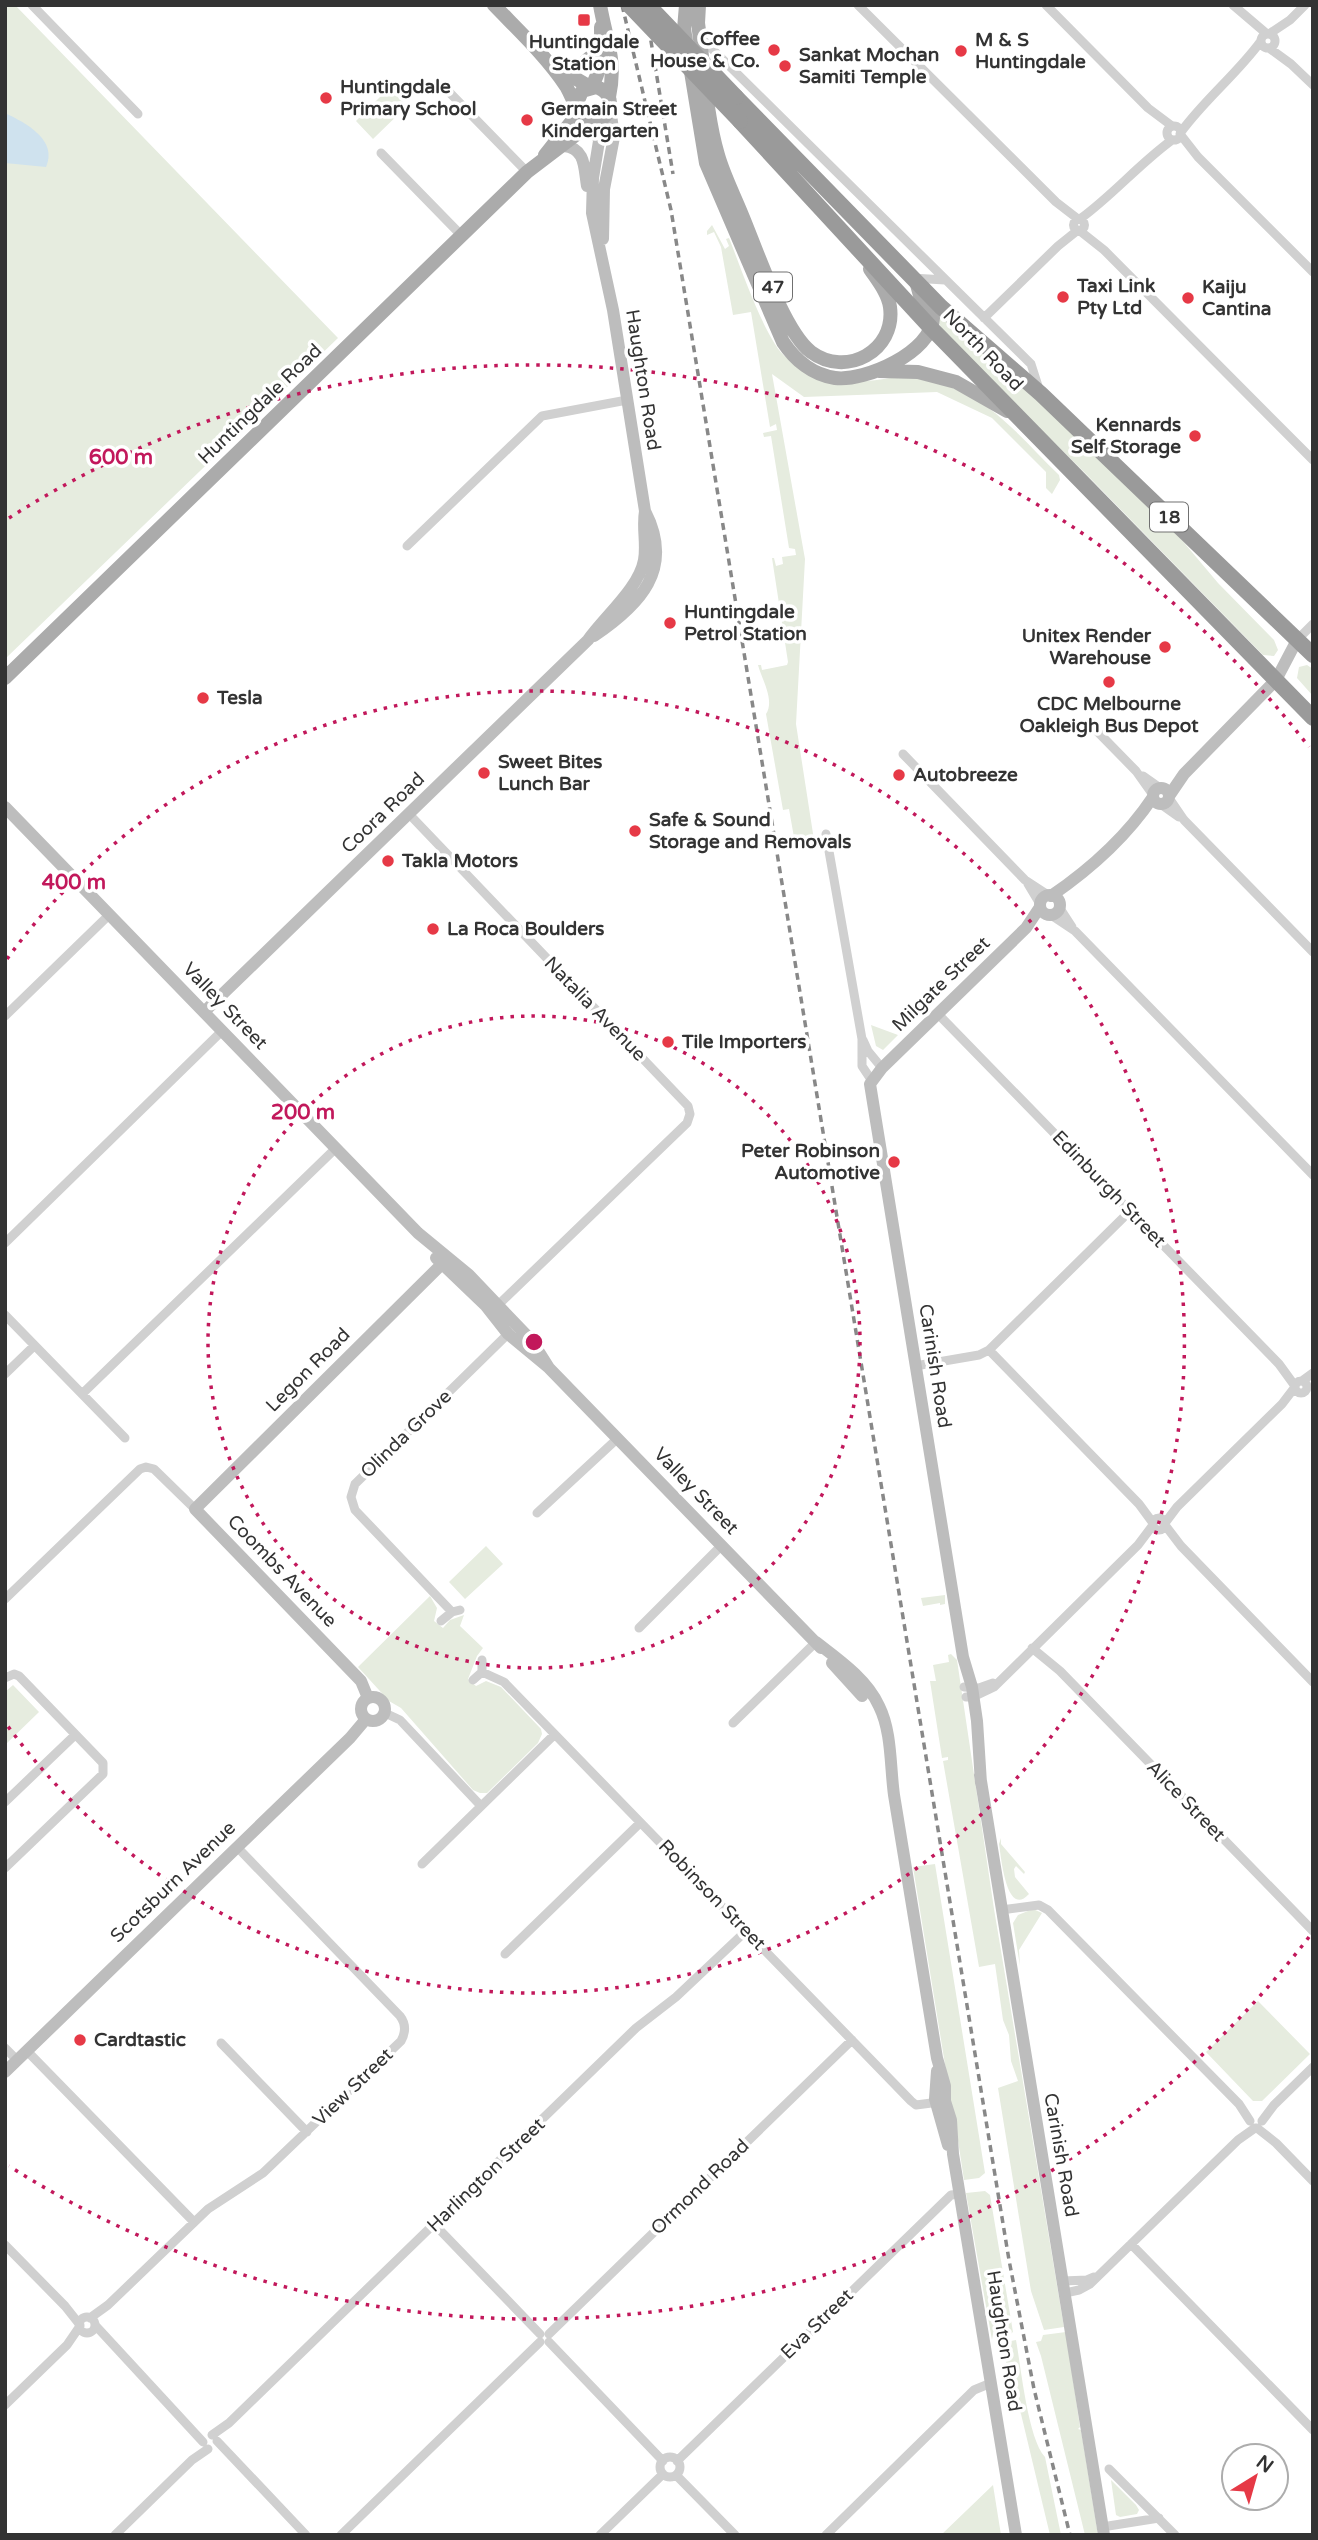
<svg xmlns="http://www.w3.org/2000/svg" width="1318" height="2540" viewBox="0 0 1318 2540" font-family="'Varela Round',sans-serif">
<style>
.green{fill:#e6ecdf}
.water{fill:#cfe2ee}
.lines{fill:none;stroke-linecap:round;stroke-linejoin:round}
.street{stroke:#d0d0d0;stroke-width:9}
.secondary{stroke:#bdbdbd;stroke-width:12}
.primary{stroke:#ababab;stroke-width:14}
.highway{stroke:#9a9a9a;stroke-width:16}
.rail{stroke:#888;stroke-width:3.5;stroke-dasharray:7 5;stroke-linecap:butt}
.highway-bridge{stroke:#9a9a9a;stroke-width:16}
.ring{fill:none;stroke:#c2185b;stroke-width:3.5;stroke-dasharray:3.5 7}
.poi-dot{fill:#e63946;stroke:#fff;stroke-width:2.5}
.labels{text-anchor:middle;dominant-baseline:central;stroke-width:7;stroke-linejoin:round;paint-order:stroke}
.shield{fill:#fff;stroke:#707070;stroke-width:2}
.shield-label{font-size:18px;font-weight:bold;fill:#333}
.poi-label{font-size:19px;font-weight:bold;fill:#333;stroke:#fff;text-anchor:start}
.street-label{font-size:19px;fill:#333;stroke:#fff}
.centre{fill:#c2185b;stroke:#fff;stroke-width:3.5}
.ring-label{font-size:21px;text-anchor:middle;font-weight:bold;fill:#c2185b;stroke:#fff;stroke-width:7;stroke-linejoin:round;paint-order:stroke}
</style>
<rect width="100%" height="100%" fill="#fff"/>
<path class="green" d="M5,5H15L338,338L5,659Z
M389,88L407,106L373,139L356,121Z
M712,225L725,249L729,246L726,239L729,238C740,265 766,343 787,358C793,362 857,381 864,381C882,381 898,374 917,377C983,388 1014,431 1059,475L1060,480L1052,494L1046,488V472L992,418L937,392L804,397L772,374L805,559L796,724L814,840L797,843H795L789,809L783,810L766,714C775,700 762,680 758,665H761L762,670L787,665L788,662L772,558H774L776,566L783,564L782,557L796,555L795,549L789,548L771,436L764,437L763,433L777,430L776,424L770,427L751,312L733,315L721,247L714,232L707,235V231Z
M929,304L1032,394L1170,526L1218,583L1274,640L1278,650L1274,656L1263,655L1084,472L945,335Z
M1307,665L1313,669V696L1297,678L1299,667Z
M871,1025L898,1035L883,1050L876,1046Z
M486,1546L503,1564L465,1599L449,1582Z
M945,1595V1604L940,1605V1603L923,1606L921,1598Z
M430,1596L437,1608L434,1621L443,1628L450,1620L464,1615L460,1626L483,1648L477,1656L468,1679L476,1686L486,1681L501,1687L541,1729L542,1734L538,1743L487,1793H480L473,1790L401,1708L389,1701L358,1667Z
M951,1654L957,1660L994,1909L1064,2327L1044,2330L1031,2291L998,2088L1018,2081L1011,2061L1009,2035L1003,2020L995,1964L979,1967L943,1761L948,1760V1757L942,1758L930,1681H936L933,1665L949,1662L948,1655Z
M13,1685L39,1712L5,1745V1692Z
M1001,1838V1844L1025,1872L1024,1874L1016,1866L1014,1869L1015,1877L1029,1894C1006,1919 1001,1855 999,1844Z
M935,1864L985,2173L979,2178L964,2180L954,2114L950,2106L949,2089L913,1867Z
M1033,1909L1042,1913L1019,1950L1020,1966L1013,1923L1018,1915Z
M1258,2001L1310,2054L1262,2101H1253L1206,2052Z
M985,2191L990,2195L1013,2332L1009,2335L999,2326L994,2328L992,2340L966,2193Z
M1066,2332L1080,2427L1078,2429L1081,2430L1098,2535H1085L1041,2356L1036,2342L1041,2341L1043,2335Z
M1016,2340C1021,2367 1028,2439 1045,2457L1061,2535H1050L1021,2414L1007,2385L1006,2355L1011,2341Z
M1111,2480L1136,2505L1139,2510L1137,2514L1120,2517L1116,2515Z
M993,2485L1001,2535H941Z"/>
<path class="water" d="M5,113C26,123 58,140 46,167L5,163Z"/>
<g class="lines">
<path class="street" d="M32,5L138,114
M858,5L1056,202L1078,219
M1046,5L1148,108L1172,126
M1233,5L1267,34
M1269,34L1290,20L1305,5
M1261 41a7 7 0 1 1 14 0a7 7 0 1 1-14 0Z
M701,38L1031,364L1039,389
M1269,48L1291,64L1313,85
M450,93L527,172
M1167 133a7 7 0 1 1 14 0a7 7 0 1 1-14 0Z
M1181,132C1205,99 1237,74 1261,41
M1180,134L1198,157L1313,272
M381,153L462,236
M1080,219C1113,195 1139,164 1172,140
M1073.5 225a5.5 5.5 0 1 1 11 0a5.5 5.5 0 1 1-11 0Z
M1080,231L1104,250L1313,460
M912,278L945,280
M984,318L1058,246L1078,230
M407,546L542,416L627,400
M1297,640L1313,624
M1089,723L1136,771L1153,795
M903,754L1025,880L1048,895
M1143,776L1160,788
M1169,798L1184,820L1313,952
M1162,805L1179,817
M409,814L688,1106L690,1114L687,1123L495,1308
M826,834L862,1039V1066L872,1081
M1028,884L1040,904
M1059,907L1072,927
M1051,915L1075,931L1313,1175
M938,1014L1279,1364L1295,1386
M5,1016L109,915
M863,1040L868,1051L882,1068
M5,1243L222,1031
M5,1315L125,1438
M989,1350L1139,1504L1153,1523
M915,1366L979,1355L989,1350L1130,1211
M5,1374L34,1346
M1302,1381L1313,1373
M1295 1387a6 6 0 1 1 12 0a6 6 0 1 1-12 0Z
M82,1394L336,1148
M537,1513L618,1438
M1153 1524a6 6 0 1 1 12 0a6 6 0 1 1-12 0Z
M1165,1523L1177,1507L1282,1404L1295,1387
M1165,1525L1181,1546L1313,1682
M5,1599L140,1469L146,1467L154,1469L195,1509
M452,1612L355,1510L351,1497L355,1484L511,1331
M441,1621L452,1612L460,1610
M639,1628L722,1545
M1032,1648L1060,1671L1313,1931
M482,1672L504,1682L911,2101L916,2105L939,2102
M5,1678L14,1674L19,1676L103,1763V1774L5,1868
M473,1680L482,1672V1660
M964,1687L979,1688L993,1683
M966,1697H973L994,1687L1138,1545L1153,1525
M385,1713L400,1720L481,1806
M733,1723L816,1642
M5,1802L75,1735
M422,1864L554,1735
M1001,1910L1039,1905L1048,1910L1239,2104L1250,2121
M505,1954L640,1823
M221,2043L307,2132
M5,2048L17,2060
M27,2051L194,2222
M1262,2121L1274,2105L1313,2067
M1257,2128L1276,2143L1313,2181
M435,2225L540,2334
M1131,2244L1313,2430
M5,2245L65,2306L80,2325
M1063,2281L1087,2280L1094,2277
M1065,2293L1079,2290L1090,2284L1238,2140L1255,2128
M79 2325a8 8 0 1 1 16 0a8 8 0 1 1-16 0Z
M90,2318L108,2305L208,2209L263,2173L401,2041C406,2032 406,2024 400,2016L237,1847
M95,2325L203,2442
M549,2334L852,2040
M549,2342L663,2461
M5,2405L67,2345L80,2326
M212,2435L229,2423L636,2028L676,1997L746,1931
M217,2441L306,2535
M660 2467a10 10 0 1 1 20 0a10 10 0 1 1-20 0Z
M677,2461L951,2195L960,2194
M1109,2469L1175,2535
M676,2475L735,2535
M1102,2527L1159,2518
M115,2535L192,2460L208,2449
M341,2535L540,2342
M600,2535L663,2474
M826,2535L974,2390L991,2383"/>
<path class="secondary" d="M564,146C586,148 584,169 587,186
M603,239L604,189L614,137L610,107
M594,636C640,605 675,569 645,511L613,310L592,213L593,178L599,141L595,121
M1153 796a8 8 0 1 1 16 0a8 8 0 1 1-16 0Z
M1169,796L1184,774L1276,680L1297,640
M5,807L418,1233L469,1275L532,1341L549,1368
M1040 905a10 10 0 1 1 20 0a10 10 0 1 1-20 0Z
M1051,896C1089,870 1127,836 1153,797
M204,1012L588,640C605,616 639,588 644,560C647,544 642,528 645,511
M436,1258L486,1306L508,1334L549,1368L821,1648
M816,1642C838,1659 867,1679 879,1706C892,1732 890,1766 894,1795C909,1882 923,1970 937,2058L945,2086V2101L951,2120L953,2154L1016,2535
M832,1663L862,1696
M361 1709a12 12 0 1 1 24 0a12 12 0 1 1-24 0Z
M368,1698L361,1681L195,1509L447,1259
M980,1775L1104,2535
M981,1783L977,1721L972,1687L963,1657L870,1084L882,1068L1026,928L1040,907
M937,2071L935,2099L948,2145
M5,2072L350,1738L366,1719"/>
<path class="primary" d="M494,5C519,31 546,56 566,86C572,96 578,117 590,120C610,125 620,94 596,87L582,91L577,103
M600,5C606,40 617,60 609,97
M686,5L684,29L706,163L783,342C795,360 813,375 835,378C865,382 932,352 933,318L922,303L916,281
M699,5L698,23C704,66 706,114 718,155C724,176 734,195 742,215C756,248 784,332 811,352C846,378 896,351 890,307C888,293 878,281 870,269
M552,65L580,66L601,48
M556,67L590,87
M591,87C603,69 601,48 601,27
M545,155L579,112
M879,371L918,372L956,382L1007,411
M5,678L527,172L594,121"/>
<path class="highway" d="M736,97L941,307L1041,394L1313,655
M740,121L932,329L1313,718"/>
<path class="rail" d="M622,5L671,210L1009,2260L1034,2389L1070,2535
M645,5L673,174"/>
<path class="highway-bridge" d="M629,5L740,121
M648,5L736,97"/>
</g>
<g class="ring">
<circle cx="534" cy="1342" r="326"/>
<path d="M7 959A651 651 0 1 1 7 1725"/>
<path d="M1309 1937A977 977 0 0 1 9 2166M9 518A977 977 0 0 1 1309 747"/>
</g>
<g class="poi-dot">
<rect x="577" y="13" width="14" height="14" rx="3.5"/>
<circle cx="774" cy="50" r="7"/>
<circle cx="961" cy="51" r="7"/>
<circle cx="785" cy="66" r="7"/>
<circle cx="326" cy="98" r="7"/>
<circle cx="527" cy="120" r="7"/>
<circle cx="1063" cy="297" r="7"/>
<circle cx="1188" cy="298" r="7"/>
<circle cx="1195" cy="436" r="7"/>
<circle cx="670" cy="623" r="7"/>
<circle cx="1165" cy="647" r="7"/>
<circle cx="1109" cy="682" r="7"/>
<circle cx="203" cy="698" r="7"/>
<circle cx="484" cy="773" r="7"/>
<circle cx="899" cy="775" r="7"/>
<circle cx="635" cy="831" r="7"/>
<circle cx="388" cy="861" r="7"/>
<circle cx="433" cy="929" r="7"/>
<circle cx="668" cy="1042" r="7"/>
<circle cx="894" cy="1162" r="7"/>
<circle cx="80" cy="2040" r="7"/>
</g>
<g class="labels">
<g class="shield">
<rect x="754" y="272.5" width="38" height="29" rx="5"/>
<rect x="1150" y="502.5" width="38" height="29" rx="5"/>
</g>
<g class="shield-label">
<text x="773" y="287">47</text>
<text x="1169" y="517">18</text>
</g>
<g class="poi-label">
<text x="760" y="39" text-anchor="end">Coffee<tspan x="760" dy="22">House &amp; Co.</tspan></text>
<text x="975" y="40">M &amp; S<tspan x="975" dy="22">Huntingdale</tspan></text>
<text x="584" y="42" text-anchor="middle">Huntingdale<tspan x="584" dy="22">Station</tspan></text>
<text x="799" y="55">Sankat Mochan<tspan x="799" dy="22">Samiti Temple</tspan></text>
<text x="340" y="87">Huntingdale<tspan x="340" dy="22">Primary School</tspan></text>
<text x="541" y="109">Germain Street<tspan x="541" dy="22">Kindergarten</tspan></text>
<text x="1077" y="286">Taxi Link<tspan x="1077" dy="22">Pty Ltd</tspan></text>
<text x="1202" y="287">Kaiju<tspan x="1202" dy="22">Cantina</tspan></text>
<text x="1181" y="425" text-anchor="end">Kennards<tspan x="1181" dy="22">Self Storage</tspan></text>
<text x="684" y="612">Huntingdale<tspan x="684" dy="22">Petrol Station</tspan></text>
<text x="1151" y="636" text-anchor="end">Unitex Render<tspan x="1151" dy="22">Warehouse</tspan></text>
<text x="217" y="698">Tesla</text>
<text x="1109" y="704" text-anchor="middle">CDC Melbourne<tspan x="1109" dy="22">Oakleigh Bus Depot</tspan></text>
<text x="498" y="762">Sweet Bites<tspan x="498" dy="22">Lunch Bar</tspan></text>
<text x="913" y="775">Autobreeze</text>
<text x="649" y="820">Safe &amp; Sound<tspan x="649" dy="22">Storage and Removals</tspan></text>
<text x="402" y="861">Takla Motors</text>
<text x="447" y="929">La Roca Boulders</text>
<text x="682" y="1042">Tile Importers</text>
<text x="880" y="1151" text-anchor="end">Peter Robinson<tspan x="880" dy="22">Automotive</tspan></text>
<text x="94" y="2040">Cardtastic</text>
</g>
<g class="street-label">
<text transform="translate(983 350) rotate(46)">North Road</text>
<text transform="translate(643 380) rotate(81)">Haughton Road</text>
<text transform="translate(260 404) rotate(-44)">Huntingdale Road</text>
<text transform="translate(383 813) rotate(-44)">Coora Road</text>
<text transform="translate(941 984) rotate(-44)">Milgate Street</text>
<text transform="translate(225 1006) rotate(46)">Valley Street</text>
<text transform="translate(595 1009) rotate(46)">Natalia Avenue</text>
<text transform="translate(1109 1189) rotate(46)">Edinburgh Street</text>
<text transform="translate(935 1366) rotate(81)">Carinish Road</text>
<text transform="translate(308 1370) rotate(-45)">Legon Road</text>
<text transform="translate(406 1434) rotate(-44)">Olinda Grove</text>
<text transform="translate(696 1491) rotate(46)">Valley Street</text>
<text transform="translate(282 1571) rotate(46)">Coombs Avenue</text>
<text transform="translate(1186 1801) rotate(46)">Alice Street</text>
<text transform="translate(173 1882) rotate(-44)">Scotsburn Avenue</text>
<text transform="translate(712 1895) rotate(46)">Robinson Street</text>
<text transform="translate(353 2087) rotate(-44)">View Street</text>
<text transform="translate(1061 2155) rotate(80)">Carinish Road</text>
<text transform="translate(486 2175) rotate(-44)">Harlington Street</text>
<text transform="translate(700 2187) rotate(-44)">Ormond Road</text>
<text transform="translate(817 2324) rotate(-44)">Eva Street</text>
<text transform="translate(1004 2341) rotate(81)">Haughton Road</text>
</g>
</g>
<circle cx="534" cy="1342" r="10" class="centre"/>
<g class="ring-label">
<text x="121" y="464">600 m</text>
<text x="74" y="889">400 m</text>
<text x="303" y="1119">200 m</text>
</g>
<rect width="1318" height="2540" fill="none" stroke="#333333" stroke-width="14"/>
<g transform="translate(1255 2477) rotate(37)"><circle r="33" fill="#ffffff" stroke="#adadad" stroke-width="2"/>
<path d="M0-5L12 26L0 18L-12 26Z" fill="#e63946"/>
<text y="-10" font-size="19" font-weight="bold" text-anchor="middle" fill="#333333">N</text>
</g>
</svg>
